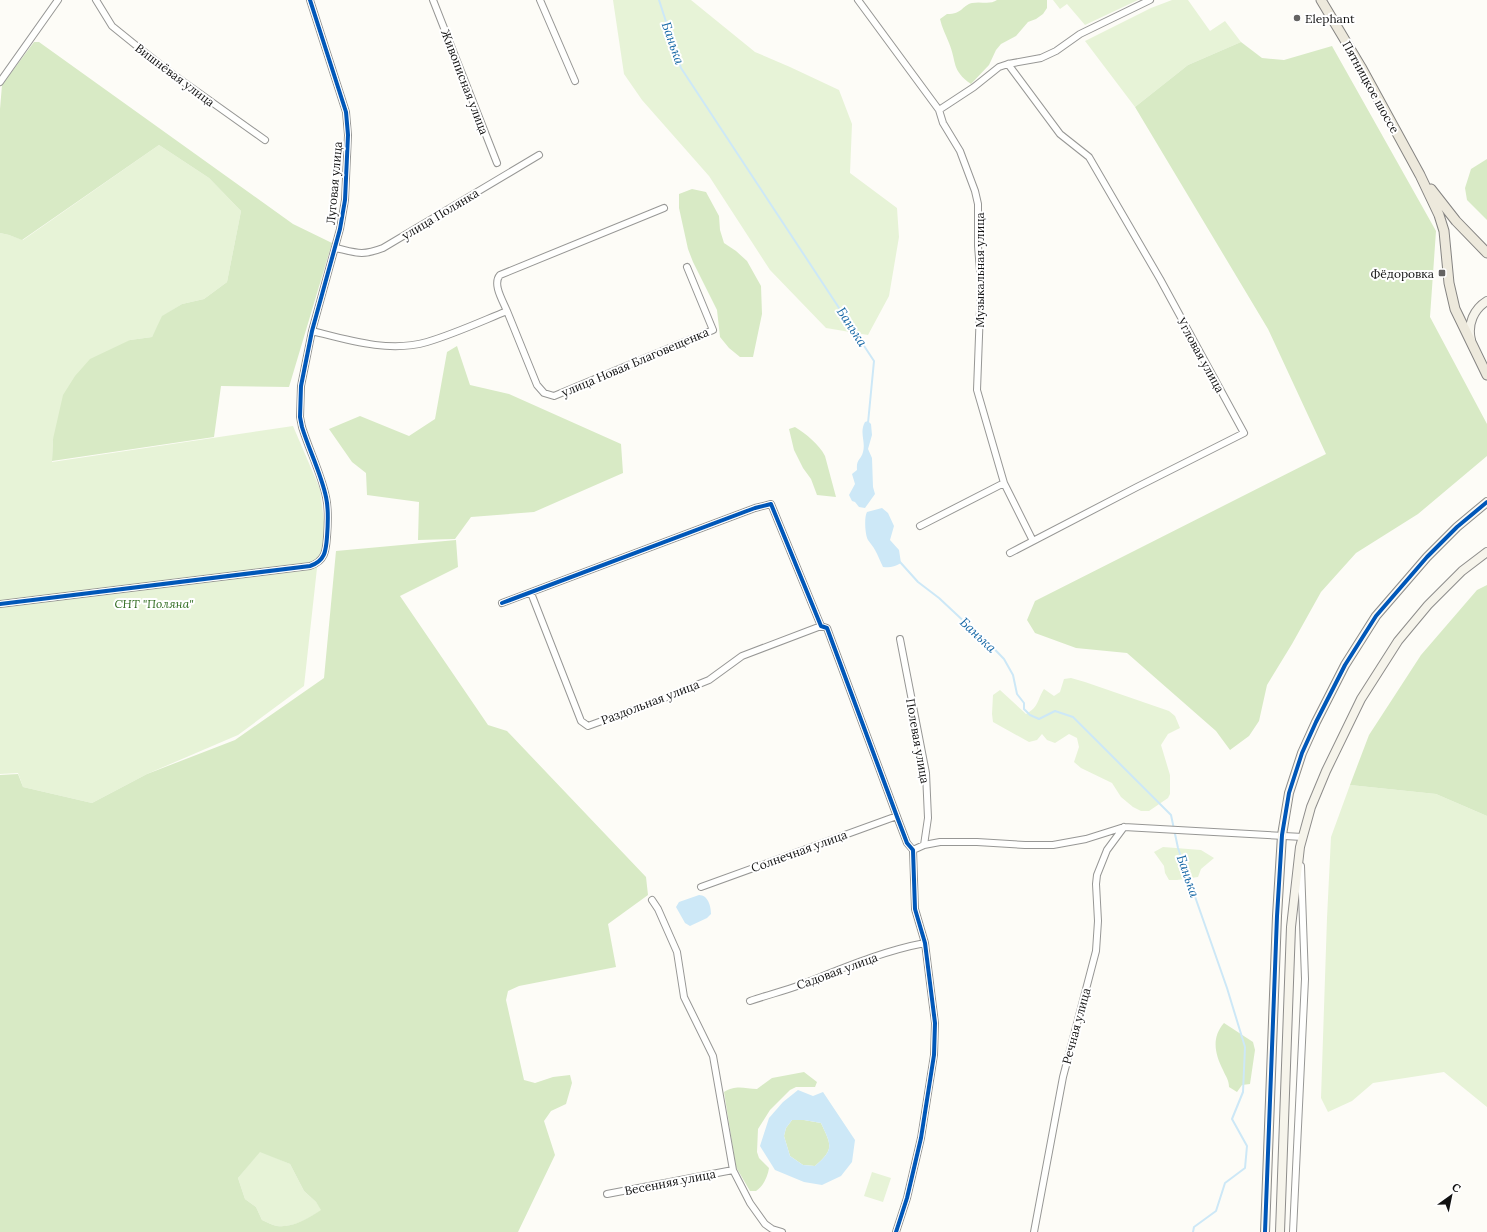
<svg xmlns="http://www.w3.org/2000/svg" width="1487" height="1232" viewBox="0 0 1487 1232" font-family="Lora,serif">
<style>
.green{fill:#e7f3d7}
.forest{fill:#d8eac5;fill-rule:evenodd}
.water{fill:#cde8f7;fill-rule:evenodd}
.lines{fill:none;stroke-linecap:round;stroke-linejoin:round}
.stream{stroke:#cde8f7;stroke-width:2}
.street-casing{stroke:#979795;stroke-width:8}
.secondary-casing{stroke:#8e8d8b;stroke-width:10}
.primary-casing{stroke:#858482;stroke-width:11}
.street{stroke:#fffffe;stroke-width:6}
.secondary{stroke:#f6f4eb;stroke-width:8}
.primary{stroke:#ede9dc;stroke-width:9}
.cycleway-casing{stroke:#fff;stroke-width:6}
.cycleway{stroke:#0057b8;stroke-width:4}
.poi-dot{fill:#646362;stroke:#fff;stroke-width:1.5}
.labels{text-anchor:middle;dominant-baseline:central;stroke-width:4;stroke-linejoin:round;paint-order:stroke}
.poi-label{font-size:12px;fill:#111;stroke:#fff;text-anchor:start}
.street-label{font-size:12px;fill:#111;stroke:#fff}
.park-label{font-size:12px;font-style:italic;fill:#2f6b1f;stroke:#fff}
.water-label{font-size:13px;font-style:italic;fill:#1768a6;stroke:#fff}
</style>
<rect width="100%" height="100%" fill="#fdfcf7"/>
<path class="green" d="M613,0H691L755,52L790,67L839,90L852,124L850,173L897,208L899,237L889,296L868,335L826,328L770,270L709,176L642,100L624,74Z
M1053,0H1138L1085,25L1067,4L1060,9Z
M1172,0H1188L1210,31L1225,21L1241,42L1188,65L1135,107L1085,41L1151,8Z
M159,145L209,178L241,211L227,282L204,299L182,304L163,316L152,337L130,340L53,439L52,462L293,426L320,489L324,522V546L318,559L304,686L238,735L147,774L92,803L23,787L18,773L0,774V233L9,235L23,240Z
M1071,678L1085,682L1169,711L1175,716L1180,728L1168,734L1161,745L1170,775V794L1168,798L1149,811H1141L1133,807L1121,797L1112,783L1081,768L1074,762L1079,747L1077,738L1069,734L1055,743L1047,740L1042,734L1037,740L1029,742L993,722L992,714L993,695L1000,690L1026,714C1039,707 1037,700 1044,689L1054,696L1060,692L1064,679Z
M1350,785L1436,794L1487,816V1107L1444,1072L1373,1083L1352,1101L1328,1112L1321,1098L1327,918L1331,837Z
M1163,847L1201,850L1214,858L1201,869L1198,877L1177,880H1169L1165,873L1164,866L1154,852Z
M260,1151L290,1164L304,1191L316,1202L322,1210C309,1218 294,1228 277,1226C272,1225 267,1222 262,1220L256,1207L245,1199L238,1178Z
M872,1172L891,1178L883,1202L864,1196Z"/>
<path class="forest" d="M997,0H1047V8L1043,14L1036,19L1028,22L1016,36L1001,44L996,50L989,65L971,84C951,70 957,62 949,43C946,35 942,28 940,19L947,14C963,14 961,6 972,3C981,1 990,5 997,0Z
M34,42H39L293,224L332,243L289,387L221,386L214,437L52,461L53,439L63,395L75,376L90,359L130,340L152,337L162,316L182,304L204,299L227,282L241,211L209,178L159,145L22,240L9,235L0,233V109L2,85Z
M1241,42L1262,58L1284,60L1332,46L1436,231L1430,317L1487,424V456L1418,514L1356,553L1321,592L1292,644L1267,685L1259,721L1249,736L1230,750L1216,731L1127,653L1076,648L1035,633L1027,620L1035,601L1326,454L1268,329L1135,107L1188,65Z
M1487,159V220L1467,200L1465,188L1471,169Z
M692,189L706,192L719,216L720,230L724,243L736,251L747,261L761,286L762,314L753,357H740L729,348L720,337L717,310L693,262L688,249L679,208V194Z
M457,346L470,385L509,394L621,444L623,473L534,512L471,517L455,539L418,540L419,502L367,495L366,473L352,462L329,429L360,416L409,436L435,419L447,352Z
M795,427C806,434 819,444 825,456L836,497L817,495L811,479L803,468L794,450L789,429Z
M456,540L458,567L400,596L488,725L507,731L646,877L648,895L608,924L616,967L519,986L508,991L506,1000L524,1080L535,1083L553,1077L570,1075L572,1083L566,1104L551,1111L544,1121L555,1155L518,1232H0V775L18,774L23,787L92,803L147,774L235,740L324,678L336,551ZM260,1152L290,1164L304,1191L316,1202L321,1210C309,1218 293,1228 277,1226C272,1225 267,1222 262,1220L256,1207L245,1199L238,1178Z
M1487,585V816L1436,794L1350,785L1369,735L1421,655L1477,590Z
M1224,1023L1253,1042L1255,1050L1250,1084L1242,1085L1237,1092L1229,1087C1229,1080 1226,1077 1223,1070C1215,1054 1211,1038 1224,1023Z
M804,1072L817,1082L815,1087H796L790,1090L770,1110L758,1129L757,1152L759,1158L769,1168C768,1176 763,1187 756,1191H750L736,1167L724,1092C737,1084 745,1089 757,1089L772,1078Z
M792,1120H804L821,1123C831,1145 835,1149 815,1166L803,1165L790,1156L784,1136L786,1128Z"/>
<path class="water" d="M868,421L871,424L872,435L868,449L872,458L873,487L875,494L865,508L859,507L855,502L852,501L849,495L855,484L852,474L857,470C856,459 861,460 863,452C866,441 859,433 865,422Z
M882,508L888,513L894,526L890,540L899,550L901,563C894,567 890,568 883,567C880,561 878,555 875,550C873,546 870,543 868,540C865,535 864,517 867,512Z
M699,895C708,895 711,906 711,914L707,918L690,926L685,923L676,907L679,902Z
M798,1090L813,1096L823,1092L855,1140L852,1162L841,1176L822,1185L804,1182L775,1170L760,1146L769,1118L783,1102ZM792,1120H804L821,1123C831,1145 835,1149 815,1166L803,1165L790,1156L784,1136L786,1128Z"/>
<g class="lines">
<path class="stream" d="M659,0L681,68L874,361L868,423
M900,562L918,582L939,598L970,627L978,632L1004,659L1013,675L1017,694L1024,703V709L1030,715L1039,719L1055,711L1073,717L1171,815L1178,848L1227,988L1245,1047L1243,1092L1232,1119L1247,1146L1245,1168L1225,1183L1216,1211L1194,1227L1193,1232"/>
<defs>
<path id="street" d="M96,0L112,26L133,43L171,73L265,140
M433,0L497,163
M540,0L575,81
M858,0L939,110L943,123L960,151L975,191L978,204V246L981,283L977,390L1004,483L1033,541
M1008,64L1060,134L1089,157L1160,279L1244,433L1137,487L1010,553
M0,82L58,0
M939,110L974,87L999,67L1008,64L1041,58L1056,51L1080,34L1150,0
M336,248C357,253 362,256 383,248L539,155
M507,311C503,301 492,284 500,275L664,208
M312,331C348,340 389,353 427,342C454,334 480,322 507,311L537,385L544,393L554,396L713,330L687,267
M920,526L1004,483
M531,593L581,721L588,726L657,701L709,680L742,656L821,626
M502,603L755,508L771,504L821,626L827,628L899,822L907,843L913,850L915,909L925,943L935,1023L934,1055L921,1138L907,1198L896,1232
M0,604L310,566C325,561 326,551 327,537C328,524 329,510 326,497C321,473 309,450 302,427L300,417L301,386L312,331L340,229L345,200L348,135L346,112L310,0
M900,639L926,773L928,818L924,845
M913,850L924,845L940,842H977L1025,845H1053L1086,839L1124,827L1303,837
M701,887L897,816
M652,900L658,909L677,952L684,997L713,1056L733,1170L750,1203L765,1224L772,1229L782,1232
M750,1001C767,995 784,991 800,985C841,969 882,951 925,943
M607,1194L733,1170
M1034,1232L1063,1077L1096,951L1098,921L1096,884L1097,875L1107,850L1124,827
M1293,1232L1305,979L1301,866"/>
<path id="secondary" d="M1471,340C1467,324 1474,309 1487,301
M1265,1232L1277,916L1282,835L1289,793L1302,753L1316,722L1345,665L1376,616L1427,557L1457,527L1487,502
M1280,1232L1291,927L1300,847L1311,807L1326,771L1361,699L1398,641L1428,605L1462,571L1487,552"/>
<path id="primary" d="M1321,0L1361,67L1420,175L1439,215L1444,231L1449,283L1455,309L1487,375
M1431,189L1456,221L1487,253"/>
</defs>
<use href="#street" class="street-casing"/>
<use href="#secondary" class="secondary-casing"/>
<use href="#primary" class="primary-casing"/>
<use href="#street" class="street"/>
<use href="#secondary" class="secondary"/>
<use href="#primary" class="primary"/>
<defs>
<path id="cycleway" d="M502,603L755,508L771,504L821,626L827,628L899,822L907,843L913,850L915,909L925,943L935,1023L934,1055L921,1138L907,1198L896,1232
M0,604L310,566C325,561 326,551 327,537C328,524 329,510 326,497C321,473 309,450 302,427L300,417L301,386L312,331L340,229L345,200L348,135L346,112L310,0
M1265,1232L1277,916L1282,835L1289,793L1302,753L1316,722L1345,665L1376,616L1427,557L1457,527L1487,502"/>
</defs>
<use href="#cycleway" class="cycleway-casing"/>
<use href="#cycleway" class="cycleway"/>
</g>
<g class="poi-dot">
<circle cx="1297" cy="18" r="4"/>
<rect x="1438" y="269" width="8" height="8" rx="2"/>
</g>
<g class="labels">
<g class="poi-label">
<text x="1305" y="18">Elephant</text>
<text x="1434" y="273" text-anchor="end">Фёдоровка</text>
</g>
<g class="street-label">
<text transform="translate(175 75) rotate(37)">Вишнёвая улица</text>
<text transform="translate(465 82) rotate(69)">Живописная улица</text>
<text transform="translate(1371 87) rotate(61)">Пятницкое шоссе</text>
<text transform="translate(334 183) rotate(-85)">Луговая улица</text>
<text transform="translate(440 214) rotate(-31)">улица Полянка</text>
<text transform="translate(979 270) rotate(-90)">Музыкальная улица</text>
<text transform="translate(1201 355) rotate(61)">Угловая улица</text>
<text transform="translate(635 362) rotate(-23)">улица Новая Благовещенка</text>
<text transform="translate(650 702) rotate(-21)">Раздольная улица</text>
<text transform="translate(918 741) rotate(80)">Полевая улица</text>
<text transform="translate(799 851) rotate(-20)">Солнечная улица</text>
<text transform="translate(837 971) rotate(-20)">Садовая улица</text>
<text transform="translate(1076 1026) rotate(-75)">Речная улица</text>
<text transform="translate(670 1182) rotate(-11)">Весенняя улица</text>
</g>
<g class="park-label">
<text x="154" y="603">СНТ "Поляна"</text>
</g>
<g class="water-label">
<text transform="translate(673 43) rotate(71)">Банька</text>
<text transform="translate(852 327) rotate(57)">Банька</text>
<text transform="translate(978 635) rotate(43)">Банька</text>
<text transform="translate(1188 876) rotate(71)">Банька</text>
</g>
</g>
<g transform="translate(1451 1196) rotate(33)" stroke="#ffffff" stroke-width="3" paint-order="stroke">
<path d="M0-3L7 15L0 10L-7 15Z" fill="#111111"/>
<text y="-6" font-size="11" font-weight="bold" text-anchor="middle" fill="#111111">С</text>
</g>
</svg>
